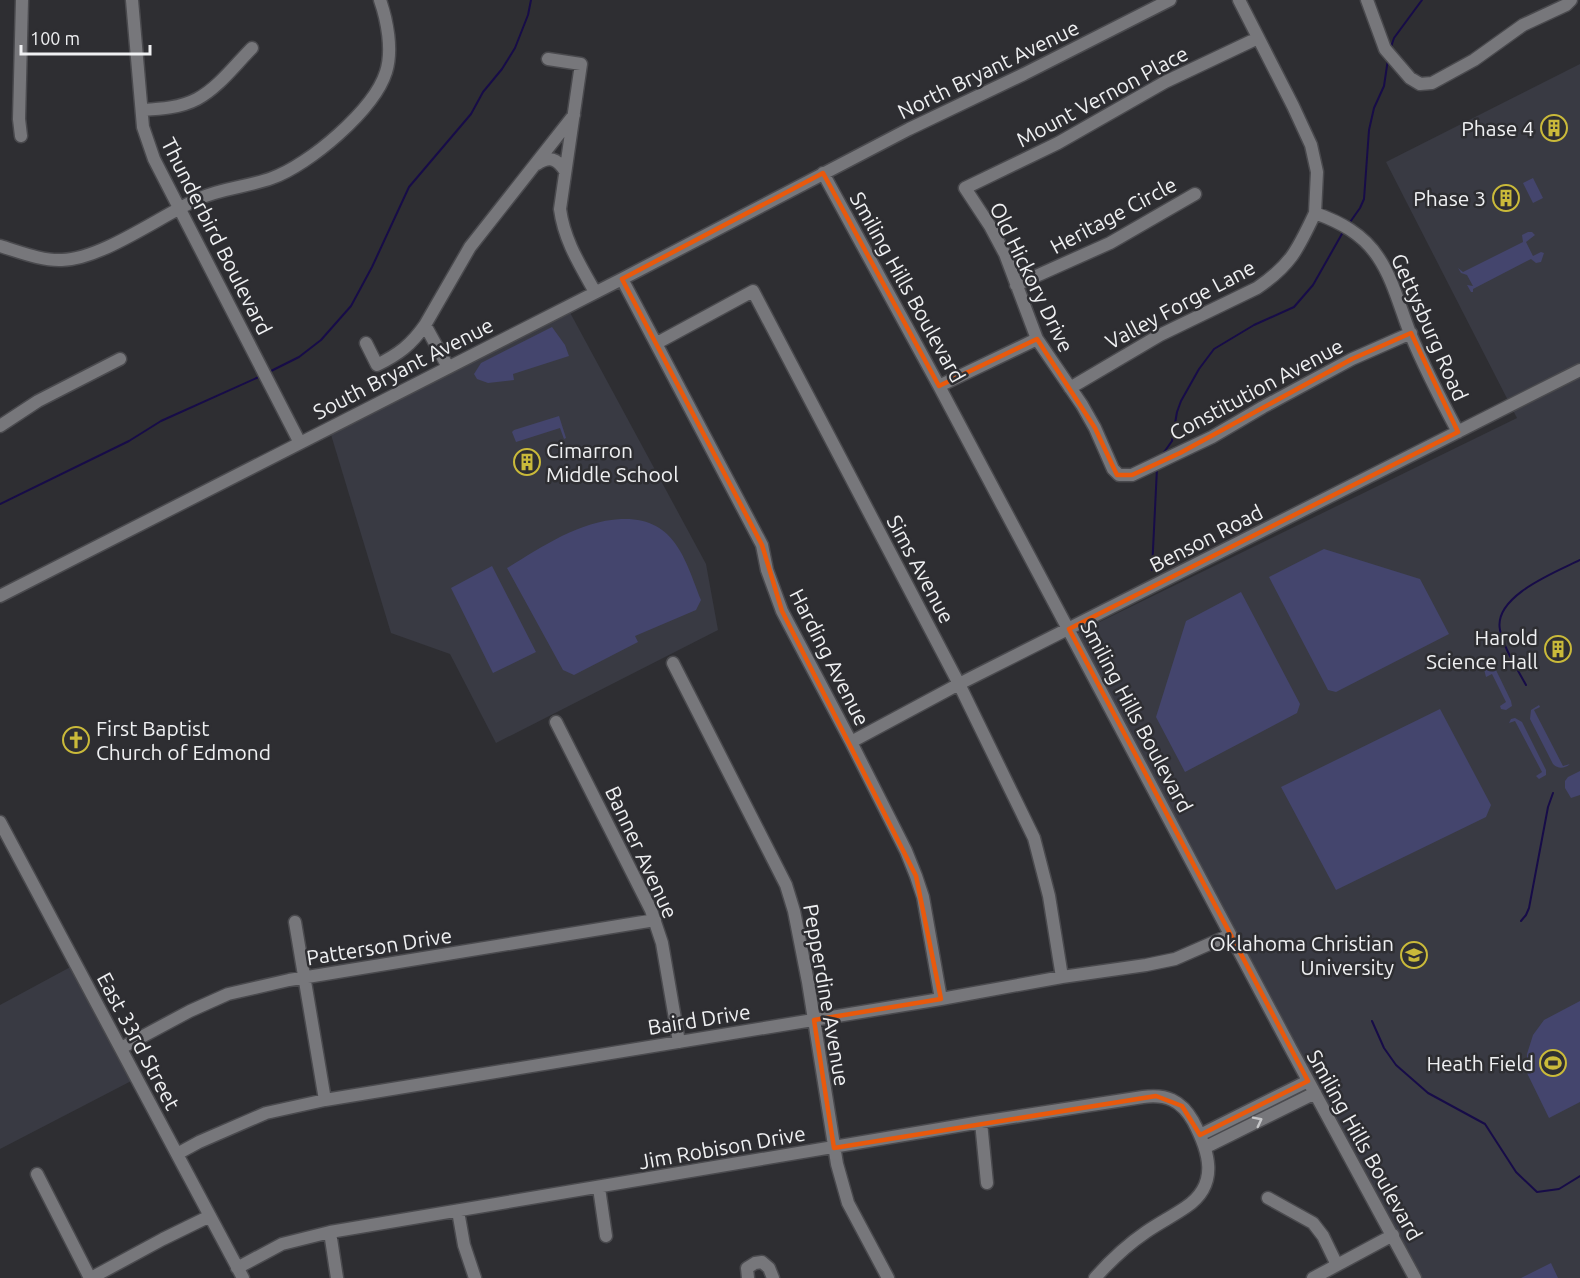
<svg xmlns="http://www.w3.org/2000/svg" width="1580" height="1278" viewBox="0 0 1580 1278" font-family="Ubuntu,sans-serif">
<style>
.built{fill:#393a43}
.green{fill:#44456d}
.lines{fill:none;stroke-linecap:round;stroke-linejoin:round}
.stream{stroke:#170c48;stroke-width:2}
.minor-casing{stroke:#4a4a4e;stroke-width:15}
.minor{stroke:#77777b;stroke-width:12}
.oneway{stroke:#c5c6c8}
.marked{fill:none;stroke:#e8590c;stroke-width:4.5;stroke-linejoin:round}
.labels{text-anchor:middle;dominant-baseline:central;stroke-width:5;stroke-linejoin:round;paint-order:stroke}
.street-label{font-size:21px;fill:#eff0f2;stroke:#2e2e32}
.poi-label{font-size:21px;fill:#eff0f2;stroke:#2e2e32;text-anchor:end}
</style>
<rect width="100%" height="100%" fill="#2e2e32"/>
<path class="built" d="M1580,64V1278H1421L1077,633L1517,418L1386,162Z
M567,307L706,564L718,630L496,743L450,654L391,633L329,428Z
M76,964L137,1078L0,1149V1005Z"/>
<path class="green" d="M1533,178L1543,198L1533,203L1523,183Z
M1528,232H1532L1535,235L1526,242L1533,256L1541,252L1544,253L1541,262L1536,263L1531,259L1473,289V292H1471L1467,285L1473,286L1467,275L1461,273L1458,268L1463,272L1523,242L1522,235Z
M552,327L565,345L569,356L513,374L514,380L488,383L477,379L474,374L481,363Z
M559,416L566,438L564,439L560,428L516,442L512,432L514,430Z
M621,519C675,517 685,559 701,600L696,610L635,636L638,642L574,675L563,670L507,568C542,547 579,521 621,519Z
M1324,549L1420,579L1449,634L1336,692L1328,690L1269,577Z
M492,566L536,652L493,673L451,588Z
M1241,592L1300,704L1297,713L1185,772L1156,717L1186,621Z
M1490,666L1496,670L1511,701L1512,706L1506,710L1501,709L1500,706L1506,702L1492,674L1486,677L1484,669Z
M1539,705L1540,707L1534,710L1563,766L1570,764C1564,769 1558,769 1553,764L1530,719L1531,710Z
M1440,709L1491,805L1486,817L1336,890L1281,787Z
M1515,718L1522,722L1546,770V775L1539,779L1536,776L1542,772L1515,721L1509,723L1511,719Z
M1580,771V795L1571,798L1565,788V781L1568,777Z
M1580,1001V1102L1549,1118L1527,1073V1054L1533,1035L1544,1020Z
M1551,1263L1558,1278H1521Z"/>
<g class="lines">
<path class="stream" d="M1391,47L1394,38L1422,0
M1348,225L1360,208L1364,199L1369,130L1374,108L1384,86L1388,59
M269,372L299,357L321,340L351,306L372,267L409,187L471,114L483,92L502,69L515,48L528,15L531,0
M1162,455L1172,441L1177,412L1181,401L1199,369L1214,349L1254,325L1294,307L1313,285L1343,232
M0,504L129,441L161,421L261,376
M1152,570L1157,468
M1526,685C1517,668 1504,649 1500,630C1493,596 1556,572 1580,560
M1521,921L1526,915L1529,908L1548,807L1553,793
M1372,1021L1384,1048L1396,1065L1428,1093L1485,1124L1516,1172L1537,1192L1559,1189L1580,1176"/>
<defs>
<path id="minor" d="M132,0L143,127L154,159L300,443
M1239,0L1293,106L1311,145L1317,172L1315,213C1340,222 1363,234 1378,257C1393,279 1400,308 1410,333C1424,367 1441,400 1458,432
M1367,0L1385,49L1410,78L1420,84L1432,83L1474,60L1523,25L1566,5L1571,0
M1258,38L1165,82L1058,143L965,188L990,226L1005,254L1037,339L1082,405L1095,428L1113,469L1119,475H1132L1212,437L1263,407L1352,359L1411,333
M548,59L581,64L560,209C564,240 580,265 595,292
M142,110C160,109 180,108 197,99C218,88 235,65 252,48
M21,136L19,119L22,0
M537,164C549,156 557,158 565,171
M823,173L939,386L1291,1049L1415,1278
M0,246C20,252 42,261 62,260C102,259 160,216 198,199C221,188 248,187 272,178C309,165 374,110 386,72C393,50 387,20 380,0
M622,279L762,545L767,570L782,611L851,742L906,851L916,876L923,897L941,999
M1016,285L1110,243L1195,194
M366,343L377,365C399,354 411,345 425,325
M657,343L753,291L959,684L1034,838L1049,896L1062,977
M448,367L425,325L470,247L574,115
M939,386L1037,339
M1070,388L1160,335L1257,288C1291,265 1298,249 1315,213
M0,426L38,401L120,359
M0,596L622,279L909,129L1024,74L1170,0
M673,663L786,885L794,911L808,982L837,1164L848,1203L888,1278
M556,722L651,910L662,943L679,1042
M851,742L959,684L1580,370
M0,822L243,1278
M295,922L325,1100
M121,1048L190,1011L228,994L289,980L655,920
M981,1122L987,1183
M1200,1135L1308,1081
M1206,1147L1315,1093
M177,1154L199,1142L266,1113L325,1100L941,999L1062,977L1146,965L1175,959L1230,935
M37,1174L90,1278
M599,1188L606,1236
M1268,1198L1313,1223L1323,1236L1337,1265
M458,1211L464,1245L475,1278
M330,1232L337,1278
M237,1268L282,1244L330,1232L981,1122L1143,1097C1166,1094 1181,1100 1193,1121C1209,1151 1220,1184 1186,1207C1173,1216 1159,1223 1146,1232C1127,1245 1110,1261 1095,1278
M91,1278L163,1239L210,1216
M748,1278L747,1268L755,1263L762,1262L769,1268L773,1278
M1313,1278L1393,1235"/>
</defs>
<use href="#minor" class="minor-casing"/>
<use href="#minor" class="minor"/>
</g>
<defs><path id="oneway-chevron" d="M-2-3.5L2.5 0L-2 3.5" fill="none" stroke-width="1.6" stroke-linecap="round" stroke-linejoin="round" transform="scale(1.5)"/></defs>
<use class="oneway" href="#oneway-chevron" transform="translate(1258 1121) rotate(-27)"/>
<path class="marked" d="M823,173L939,386L1037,339L1095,428L1117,475H1132L1180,453L1352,359L1411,333L1458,432L1069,629L1308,1081L1200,1135L1182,1106L1156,1096L834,1148L814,1020L941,999L916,876L782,611L762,545L622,279Z"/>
<defs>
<symbol id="building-ring" viewBox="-11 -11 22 22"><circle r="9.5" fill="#2e2e32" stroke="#caba3a" stroke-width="1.5"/><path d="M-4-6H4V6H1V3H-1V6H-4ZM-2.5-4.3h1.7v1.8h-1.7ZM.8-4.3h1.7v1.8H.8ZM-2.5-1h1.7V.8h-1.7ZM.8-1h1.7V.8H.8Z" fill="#caba3a"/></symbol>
<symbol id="church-ring" viewBox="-11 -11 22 22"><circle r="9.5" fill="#2e2e32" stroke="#caba3a" stroke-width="1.5"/><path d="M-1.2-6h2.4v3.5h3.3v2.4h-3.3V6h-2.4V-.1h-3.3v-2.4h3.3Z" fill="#caba3a"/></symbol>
<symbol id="university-ring" viewBox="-11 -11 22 22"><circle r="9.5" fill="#2e2e32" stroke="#caba3a" stroke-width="1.5"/><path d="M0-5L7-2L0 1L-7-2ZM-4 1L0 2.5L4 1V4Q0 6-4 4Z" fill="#caba3a"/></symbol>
<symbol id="stadium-ring" viewBox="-11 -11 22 22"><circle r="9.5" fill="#2e2e32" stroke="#caba3a" stroke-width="1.5"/><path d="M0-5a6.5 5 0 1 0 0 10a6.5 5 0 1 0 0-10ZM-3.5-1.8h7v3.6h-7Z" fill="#caba3a"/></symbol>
</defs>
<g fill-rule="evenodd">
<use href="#building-ring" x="1539" y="113" width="30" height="30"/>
<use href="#building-ring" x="1491" y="183" width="30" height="30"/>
<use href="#building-ring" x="512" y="447" width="30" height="30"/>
<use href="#building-ring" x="1543" y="634" width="30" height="30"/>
<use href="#church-ring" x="61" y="725" width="30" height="30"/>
<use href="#university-ring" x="1399" y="940" width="30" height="30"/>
<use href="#stadium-ring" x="1538" y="1048" width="30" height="30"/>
</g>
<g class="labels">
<g class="street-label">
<text transform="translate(988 69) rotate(-26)">North Bryant Avenue</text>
<text transform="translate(1102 96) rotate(-28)">Mount Vernon Place</text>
<text transform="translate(1113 215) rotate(-28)">Heritage Circle</text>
<text transform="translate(217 236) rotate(63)">Thunderbird Boulevard</text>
<text transform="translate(1032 277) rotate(64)">Old Hickory Drive</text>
<text transform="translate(908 287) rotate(61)">Smiling Hills Boulevard</text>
<text transform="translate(1180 304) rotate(-28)">Valley Forge Lane</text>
<text transform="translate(1430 327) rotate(66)">Gettysburg Road</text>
<text transform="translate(403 368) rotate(-27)">South Bryant Avenue</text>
<text transform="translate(1256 389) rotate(-28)">Constitution Avenue</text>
<text transform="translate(1206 538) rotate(-27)">Benson Road</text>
<text transform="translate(921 569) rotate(62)">Sims Avenue</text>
<text transform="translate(830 657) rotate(63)">Harding Avenue</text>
<text transform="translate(1137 716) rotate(62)">Smiling Hills Boulevard</text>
<text transform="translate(642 852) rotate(65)">Banner Avenue</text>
<text transform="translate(379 946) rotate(-9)">Patterson Drive</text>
<text transform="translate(827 995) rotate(80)">Pepperdine Avenue</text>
<text transform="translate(699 1019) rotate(-9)">Baird Drive</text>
<text transform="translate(139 1041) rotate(62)">East 33rd Street</text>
<text transform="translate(1365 1145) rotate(61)">Smiling Hills Boulevard</text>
<text transform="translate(722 1147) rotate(-10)">Jim Robison Drive</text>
</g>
<g class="poi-label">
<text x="1534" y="128">Phase 4</text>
<text x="1486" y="198">Phase 3</text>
<text x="546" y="450" text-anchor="start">Cimarron<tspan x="546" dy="24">Middle School</tspan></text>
<text x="1538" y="637">Harold<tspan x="1538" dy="24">Science Hall</tspan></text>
<text x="96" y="728" text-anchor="start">First Baptist<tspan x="96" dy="24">Church of Edmond</tspan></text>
<text x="1394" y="943">Oklahoma Christian<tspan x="1394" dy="24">University</tspan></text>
<text x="1534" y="1063">Heath Field</text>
</g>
</g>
<path d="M21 45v9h129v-9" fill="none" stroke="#eff0f2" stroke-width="3"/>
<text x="30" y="45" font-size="18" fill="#eff0f2" stroke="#2e2e32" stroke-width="4.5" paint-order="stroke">100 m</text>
</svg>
